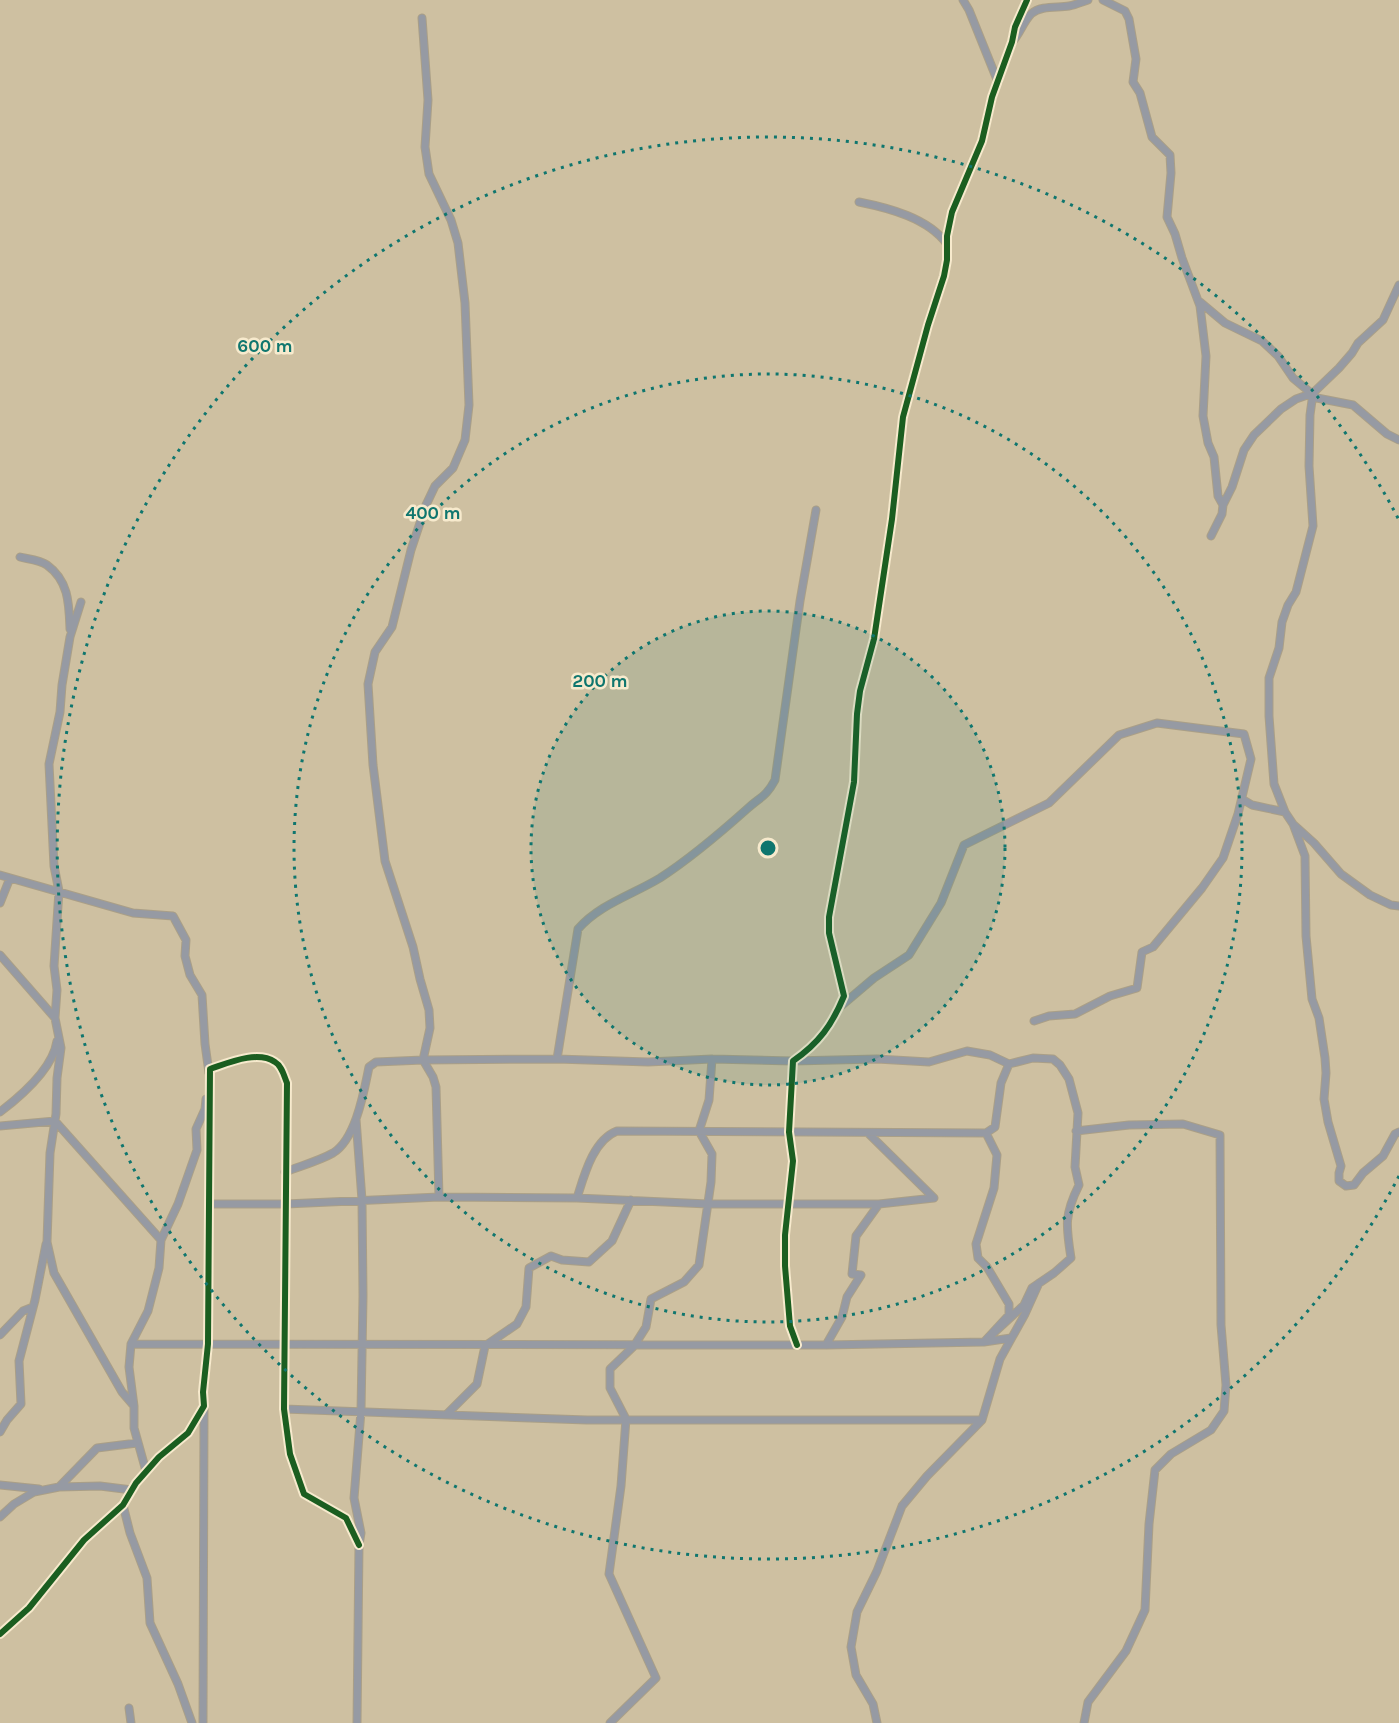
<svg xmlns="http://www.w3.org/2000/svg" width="1399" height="1723" viewBox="0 0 1399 1723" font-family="Karla,sans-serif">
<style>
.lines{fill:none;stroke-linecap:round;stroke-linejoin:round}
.street-casing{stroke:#aa9f87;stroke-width:9}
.street{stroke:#969aa3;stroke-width:7}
.cycleway-casing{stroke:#f7eacd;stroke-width:10}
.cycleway{stroke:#1b5e20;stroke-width:6}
.ring{fill:none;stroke:#0f766e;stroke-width:3;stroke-dasharray:3 6}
.centre{fill:#0f766e;stroke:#f7eacd;stroke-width:3}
.ring-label{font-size:18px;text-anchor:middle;font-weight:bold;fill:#0f766e;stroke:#f7eacd;stroke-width:5;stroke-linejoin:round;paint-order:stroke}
</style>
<rect width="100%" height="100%" fill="#cec0a1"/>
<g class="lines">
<defs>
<path id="street" d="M963,0L969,10L998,82
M1103,0L1125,11L1129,19L1136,59L1133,82L1140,93L1152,137L1170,155L1171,173L1167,217L1175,234L1182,258L1200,306L1206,356L1203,416L1208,443L1214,457L1218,496L1223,505
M422,18L428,100L425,147L429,174L451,220L458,243L465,303L469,405L465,440L453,468L435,486L426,505L411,550L392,627L375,652L368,684L373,765L385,861L413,947L420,979L429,1010L430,1028L423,1060L433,1077L436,1087L439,1197
M1012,42C1020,34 1023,22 1031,14C1041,5 1057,8 1069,6C1075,5 1082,2 1088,0
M859,202C889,208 928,218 947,244
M1200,302L1225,323L1262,341L1278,356L1293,378L1317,398L1353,405L1387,434L1399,440
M1313,393L1310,415L1309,466L1313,526L1296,592L1288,605L1282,622L1279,648L1269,678V716L1274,784L1285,812L1293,824L1314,843L1341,874L1370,895L1391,905L1399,906
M1211,536L1222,514L1223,505L1232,487L1244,450L1254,435L1281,409L1296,399L1313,393L1339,368L1352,353L1358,343L1383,320L1399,285
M20,557C28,559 40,560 47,565C69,581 69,604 70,629
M81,602L70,637L62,685L60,712L49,764L54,866L59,891L54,966L57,990L55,1018L61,1048L57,1078L56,1114L50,1153L47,1242L54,1273L122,1392L134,1406V1428L146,1471
M1242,799L1252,805L1285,812
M1293,824L1305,856L1306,936L1312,999L1319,1018L1325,1058L1326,1073L1324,1099L1328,1122L1341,1166L1339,1173V1181L1346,1186L1354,1185L1363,1173L1383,1156L1395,1134L1399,1132
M0,875L133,913L173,916L186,940L185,956L190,975L202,995L205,1044L209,1073
M0,903L10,878
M0,955L55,1018
M841,1006L874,978L909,955L941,903L964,845L1049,803L1119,735L1157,723L1244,734L1251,759L1238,814L1223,858L1202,888L1153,947L1142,952L1137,988L1110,996L1075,1014L1049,1016L1034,1021
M1033,1058L1053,1059L1060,1065L1069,1079L1078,1113L1075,1167L1079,1185C1064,1215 1066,1226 1071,1258L1054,1273L1032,1288L1024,1305L984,1342L1009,1315V1304L987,1267L978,1258L976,1244L994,1188L997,1155L986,1133L995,1127L1001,1083L1009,1064Z
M557,1059L578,929C600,904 632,895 660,878C691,858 719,834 747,809C760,797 766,797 775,780L800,601L816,510
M0,1112C21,1096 53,1068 57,1041
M356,1119L362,1200L363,1296L361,1411L354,1498L361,1533L359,1545L357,1723
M0,1126L55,1121L161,1240
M1076,1131L1129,1125L1183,1124L1220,1135L1221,1325L1226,1385L1224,1411L1211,1430L1171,1454L1155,1470L1149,1524L1145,1610L1126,1651L1088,1702L1084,1723
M285,1172C300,1166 319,1161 333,1153C356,1139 364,1091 369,1067L376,1062L423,1060L557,1059L648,1062L712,1059L793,1061L877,1059L929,1062L967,1051L990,1055L1009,1064
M577,1198C584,1176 593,1140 617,1131L986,1133
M210,1204H286L439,1197L577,1198L708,1204H879
M0,1335L23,1311L33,1307
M131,1344L826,1345L984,1342L1011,1338
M797,1345L790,1326L785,1266V1235L793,1161L789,1132L793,1061C819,1043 832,1025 844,996L829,933V917L854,782L857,714L860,691L874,639L892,519L903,417L928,325L944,276L947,260V236L952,212L982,141L992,97L1012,42L1015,27L1027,0
M826,1345L842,1317L847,1297L861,1275L852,1274L856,1236L879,1204L934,1198L868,1133
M134,1406L129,1367L131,1344L148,1311L159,1268L161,1240L178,1204L197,1150L196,1129L205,1109L206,1099
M284,1409L587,1420H982
M447,1414L477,1384L485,1346L517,1324L526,1307L529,1268L551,1256L562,1260L589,1262L612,1241L631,1200
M0,1432L7,1420L21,1404L19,1361L35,1300L46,1244
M0,1485L39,1489
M59,1487L100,1486L132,1490
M123,1505L130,1533L147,1578L150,1623L178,1684L192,1723
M0,1517L14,1504L34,1492L59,1487L97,1448L137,1443
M0,1634L29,1608L84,1540L123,1505L136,1483L159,1457L188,1433L204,1406L203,1392L208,1344L210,1069C228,1063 257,1050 275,1062C282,1066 284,1076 287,1083L284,1409L290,1454L304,1494L346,1518L359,1545
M129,1708L131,1723
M203,1723L204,1408
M610,1723L656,1678L609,1574L621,1486L626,1419L610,1388V1369L634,1346L646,1327L651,1299L684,1282L699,1265L711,1182L712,1154L699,1131L709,1100L712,1059
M877,1723L873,1704L856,1675L851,1647L857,1612L877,1571L902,1506L927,1476L982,1420L1000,1359L1025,1314L1039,1283"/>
</defs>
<use href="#street" class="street-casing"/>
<use href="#street" class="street"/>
<defs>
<path id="cycleway" d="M797,1345L790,1326L785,1266V1235L793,1161L789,1132L793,1061C819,1043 832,1025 844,996L829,933V917L854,782L857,714L860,691L874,639L892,519L903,417L928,325L944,276L947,260V236L952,212L982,141L992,97L1012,42L1015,27L1027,0
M0,1634L29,1608L84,1540L123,1505L136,1483L159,1457L188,1433L204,1406L203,1392L208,1344L210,1069C228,1063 257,1050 275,1062C282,1066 284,1076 287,1083L284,1409L290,1454L304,1494L346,1518L359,1545"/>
</defs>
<use href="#cycleway" class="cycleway-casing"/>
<use href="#cycleway" class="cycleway"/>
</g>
<circle cx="768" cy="848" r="237" fill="#0f766e" fill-opacity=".12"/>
<g class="ring">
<circle cx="768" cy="848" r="237"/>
<circle cx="768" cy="848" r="474"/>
<path d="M1399 1176A711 711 0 1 1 1399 520"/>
</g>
<circle cx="768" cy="848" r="9" class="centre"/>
<g class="ring-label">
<text x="265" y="352">600 m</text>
<text x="433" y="519">400 m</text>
<text x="600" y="687">200 m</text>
</g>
</svg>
